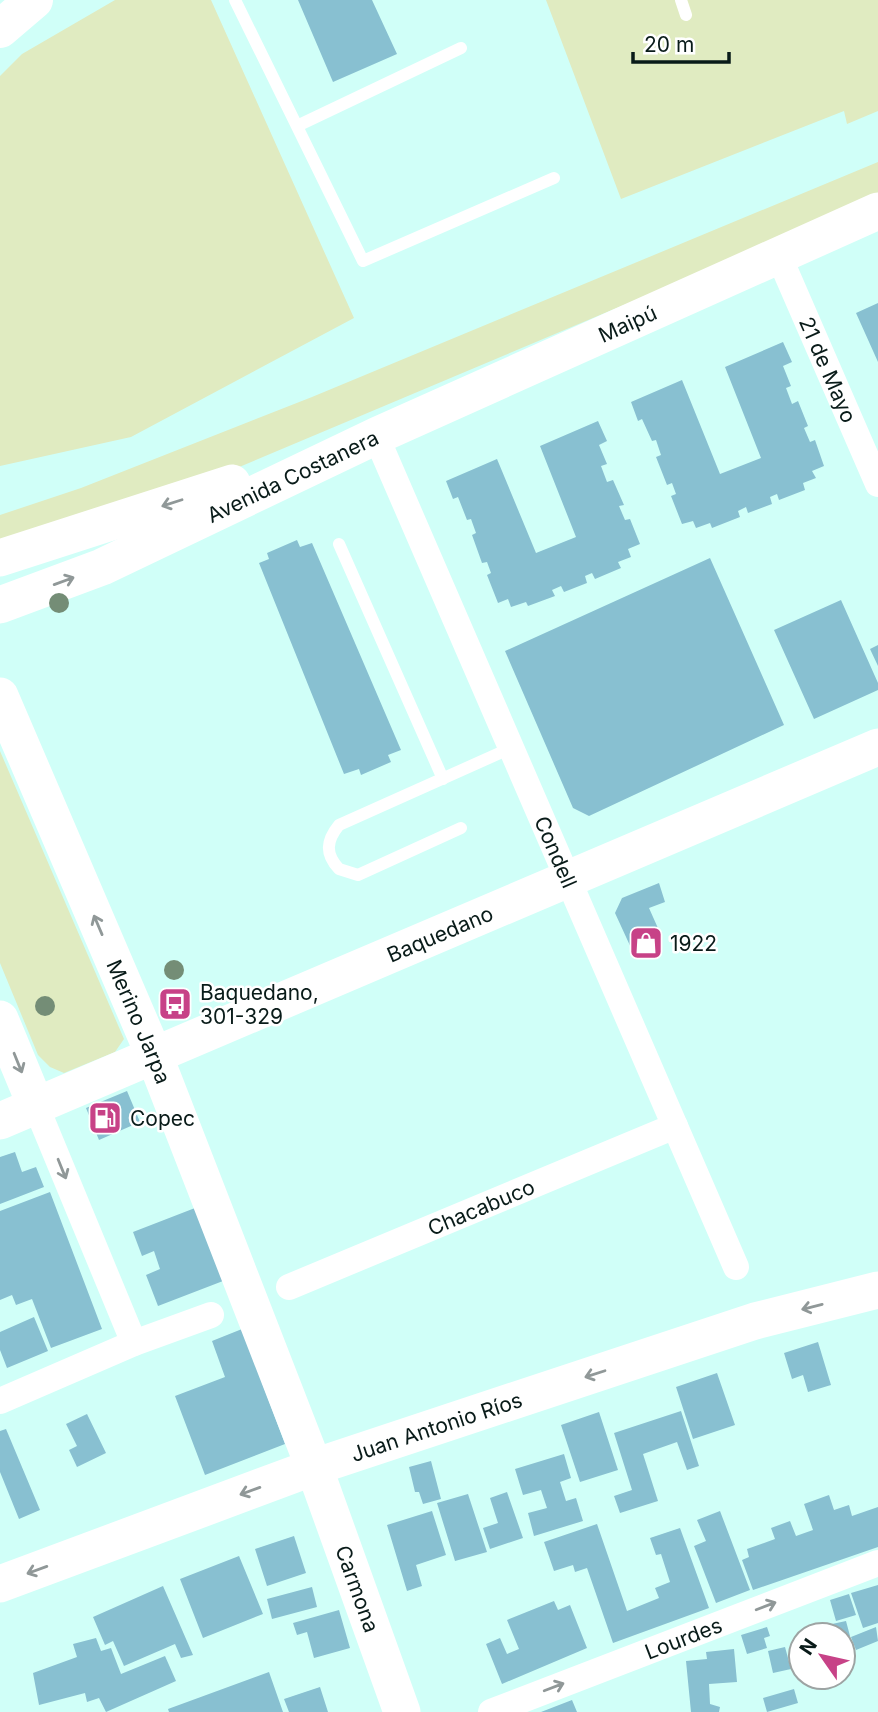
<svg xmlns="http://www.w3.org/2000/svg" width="878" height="1712" viewBox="0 0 878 1712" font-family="Inter,sans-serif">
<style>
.green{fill:#e0ebc1}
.building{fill:#88c0d1}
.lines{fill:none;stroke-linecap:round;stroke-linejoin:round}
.lane{stroke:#fff;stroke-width:12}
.street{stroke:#fff;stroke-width:26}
.secondary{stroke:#fff;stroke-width:37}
.primary{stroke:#fff;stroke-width:38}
.tree{fill:#748d76}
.oneway{stroke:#909898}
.labels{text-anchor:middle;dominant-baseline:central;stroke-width:5;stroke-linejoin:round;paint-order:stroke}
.street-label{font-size:21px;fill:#091b19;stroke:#fff}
.poi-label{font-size:21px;fill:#091b19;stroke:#fff;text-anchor:start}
</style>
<rect width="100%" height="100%" fill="#d0fff8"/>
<path class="green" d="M115,0H211L354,318L131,437L0,466V76L22,54Z
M546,0H878V111L847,124L844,111L621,199Z
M878,162V198L225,473L0,543V515L81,488L312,397Z
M0,751L124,1039L115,1052L64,1073L50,1067L38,1055L0,963Z"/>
<path class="building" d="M298,0H372L397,54L333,82Z
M878,303V362L856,313Z
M783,342L792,362L783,366L791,386L786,388L792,404L798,401L808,426L804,428L810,442L815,440L824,466L812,471L816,478L803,483L805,490L779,500L777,494L770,497L772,504L748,513L746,507L738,511L740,517L712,528L710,523L696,528L693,521L682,524L671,496L676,494L672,483L667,485L656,457L661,455L656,440L652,441L642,419L638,421L631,402L682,380L720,474L761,458L725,367Z
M598,421L607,441L599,445L607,464L601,466L607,482L613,480L624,505L619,506L625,520L630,519L640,544L628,549L631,557L618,562L621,568L595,579L592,573L585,576L587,583L564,592L561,586L552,590L555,596L528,606L526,602L511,607L508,599L498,603L487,575L491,573L487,562L482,563L472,535L476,533L471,519L467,520L458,497L453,499L446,481L497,459L536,553L576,537L540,446Z
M297,540L300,547L312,543L401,750L388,755L391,762L361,775L359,769L344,774L259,563L269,559L267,553Z
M710,558L784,725L589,816L573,808L505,651Z
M841,600L878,683V690L814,719L774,630Z
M878,645V666L870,649Z
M659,883L665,902L649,908L661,935L632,950L615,913L622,898Z
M127,1091L140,1122L99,1140L86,1108Z
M15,1152L22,1172L36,1167L44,1187L0,1204V1157Z
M50,1192L102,1329L51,1348L32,1299L16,1305L12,1295L0,1300V1211Z
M195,1208L223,1281L158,1306L146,1275L160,1269L154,1251L142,1256L133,1232Z
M34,1317L48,1351L7,1368L0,1350V1332Z
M242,1329L285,1444L205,1475L175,1396L225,1377L212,1341Z
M818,1342L831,1385L808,1392L803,1375L792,1379L784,1353Z
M717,1373L735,1425L693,1439L676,1387Z
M681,1411L699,1466L687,1470L677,1442L643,1454L658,1501L620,1513L614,1496L632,1490L614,1433Z
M599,1412L618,1470L580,1482L561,1425Z
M87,1414L106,1453L77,1467L69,1450L77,1446L66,1424Z
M6,1429L40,1510L19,1519L0,1472V1431Z
M564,1454L571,1478L560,1482L566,1501L576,1498L583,1521L534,1536L528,1513L547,1508L541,1490L523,1495L515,1469Z
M431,1461L441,1499L423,1504L419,1492H415L409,1467Z
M507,1492L523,1538L490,1549L483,1528L498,1523L490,1498Z
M468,1494L487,1552L455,1561L437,1503Z
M829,1495L834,1510L849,1505L852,1516L878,1507V1547L753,1590L742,1560L749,1557L747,1549L775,1539L771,1528L790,1521L796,1536L813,1530L804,1504Z
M432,1511L446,1555L416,1565L422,1586L407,1591L387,1525Z
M720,1511L750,1590L716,1603L694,1546L706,1541L697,1520Z
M597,1524L627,1611L659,1598L655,1588L670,1582L661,1554L656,1555L650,1538L680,1528L709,1608L613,1643L587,1568L575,1572L573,1565L554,1571L544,1542Z
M294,1536L306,1573L267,1586L255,1549Z
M239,1556L263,1614L203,1638L180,1579Z
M878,1585V1623L863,1628L851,1593Z
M163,1586L193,1655L181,1658L175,1644L124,1666L113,1641L105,1645L93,1617Z
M312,1587L317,1607L272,1619L267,1599Z
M849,1594L856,1615L836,1621L830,1600Z
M554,1601L558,1610L570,1605L587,1648L502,1684L486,1644L500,1638L507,1654L519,1649L507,1620Z
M339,1610L350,1648L314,1658L307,1632L297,1635L293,1623Z
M846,1621L850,1636L835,1635L832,1624Z
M767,1627L770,1636L764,1638L767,1648L747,1654L741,1635Z
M876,1627L878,1641L856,1650L851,1637Z
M96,1638L101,1651L111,1648L121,1674L165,1656L176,1681L106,1712L99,1698L87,1702L85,1693L39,1705L33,1673L77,1657L73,1644Z
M785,1647L791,1669L773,1673L768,1651Z
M734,1649L737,1682L709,1684L710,1704L720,1707L719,1712H691L686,1661L707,1659L706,1652Z
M269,1672L283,1712H169L168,1709Z
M320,1687L328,1712H289L284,1699Z
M794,1689L798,1703L767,1712L763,1698Z
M572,1700L577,1712H541Z"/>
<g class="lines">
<path class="lane" d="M235,0L363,261L554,178
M681,0L686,15
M297,126L461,48
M339,544L443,779
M461,828L358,875L339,869C325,854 326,841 339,825L511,748"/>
<g class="street">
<path id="s1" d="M778,254L878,484"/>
<path id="s2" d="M376,436L736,1267"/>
<path d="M36,1106L134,1343"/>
<path id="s3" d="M289,1287L675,1126"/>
<path d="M0,1401L134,1343L211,1315"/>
<path id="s4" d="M491,1712L878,1563"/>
</g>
<g class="secondary">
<path d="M0,558L232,483"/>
<path id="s5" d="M0,605L102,567L376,436L878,211"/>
<path id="s6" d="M0,696L154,1055L314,1467L402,1712"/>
<path d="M0,1019L36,1106"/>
<path id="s7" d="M0,1121L878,747"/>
<path id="s8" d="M0,1584L314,1467L755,1321L878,1290"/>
</g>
<path class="primary" d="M0,29L34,0"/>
</g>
<g class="tree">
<circle cx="59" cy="603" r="10"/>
<circle cx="174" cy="970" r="10"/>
<circle cx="45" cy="1006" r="10"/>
</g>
<defs><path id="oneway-shaft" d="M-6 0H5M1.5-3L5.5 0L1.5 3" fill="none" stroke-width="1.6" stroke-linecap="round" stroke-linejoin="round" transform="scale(1.75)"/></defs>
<g class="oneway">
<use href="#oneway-shaft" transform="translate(172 503) rotate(162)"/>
<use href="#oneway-shaft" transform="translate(64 581) rotate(-20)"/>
<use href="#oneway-shaft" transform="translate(98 925) rotate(-113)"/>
<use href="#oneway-shaft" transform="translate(18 1063) rotate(68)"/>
<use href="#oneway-shaft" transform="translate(62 1169) rotate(68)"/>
<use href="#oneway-shaft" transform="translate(812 1307) rotate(166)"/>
<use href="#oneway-shaft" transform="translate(595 1374) rotate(162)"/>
<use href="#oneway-shaft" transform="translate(250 1491) rotate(160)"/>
<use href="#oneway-shaft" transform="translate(37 1570) rotate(160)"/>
<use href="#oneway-shaft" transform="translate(766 1606) rotate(-21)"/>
<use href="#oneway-shaft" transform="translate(554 1687) rotate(-21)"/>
</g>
<defs>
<symbol id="shop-square" viewBox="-11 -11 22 22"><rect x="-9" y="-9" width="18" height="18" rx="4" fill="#c74287" stroke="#fff"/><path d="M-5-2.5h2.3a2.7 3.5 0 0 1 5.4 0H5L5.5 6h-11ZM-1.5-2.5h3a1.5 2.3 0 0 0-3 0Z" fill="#fff"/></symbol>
<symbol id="bus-square" viewBox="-11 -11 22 22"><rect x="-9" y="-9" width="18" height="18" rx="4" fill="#c74287" stroke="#fff"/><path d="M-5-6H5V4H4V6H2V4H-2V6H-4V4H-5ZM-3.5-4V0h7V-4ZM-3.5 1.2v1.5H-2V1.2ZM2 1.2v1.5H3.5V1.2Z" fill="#fff"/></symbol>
<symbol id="fuel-square" viewBox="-11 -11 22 22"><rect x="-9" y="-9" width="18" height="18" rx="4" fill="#c74287" stroke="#fff"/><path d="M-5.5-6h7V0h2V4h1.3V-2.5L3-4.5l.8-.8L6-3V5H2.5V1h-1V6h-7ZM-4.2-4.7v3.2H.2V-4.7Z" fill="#fff"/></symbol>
</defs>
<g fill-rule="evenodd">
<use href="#shop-square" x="627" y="924" width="38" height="38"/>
<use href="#bus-square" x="156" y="985" width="38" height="38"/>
<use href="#fuel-square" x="86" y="1099" width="38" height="38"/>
</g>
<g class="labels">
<g class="street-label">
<text stroke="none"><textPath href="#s5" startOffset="688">Maipú</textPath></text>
<text stroke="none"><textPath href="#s1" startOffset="126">21 de Mayo</textPath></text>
<text stroke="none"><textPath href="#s5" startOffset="320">Avenida Costanera</textPath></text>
<text stroke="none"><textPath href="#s2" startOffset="453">Condell</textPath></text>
<text stroke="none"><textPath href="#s7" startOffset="478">Baquedano</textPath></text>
<text stroke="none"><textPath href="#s6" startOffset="354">Merino Jarpa</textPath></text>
<text stroke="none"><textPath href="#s3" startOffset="208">Chacabuco</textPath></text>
<text stroke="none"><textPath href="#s8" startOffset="464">Juan Antonio Ríos</textPath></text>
<text stroke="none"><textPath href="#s6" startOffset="962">Carmona</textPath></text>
<text stroke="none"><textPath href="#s4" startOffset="206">Lourdes</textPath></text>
</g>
<g class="poi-label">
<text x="670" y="943">1922</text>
<text x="200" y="992">Baquedano,<tspan x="200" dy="24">301-329</tspan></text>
<text x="130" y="1118">Copec</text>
</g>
</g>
<g transform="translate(822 1656) rotate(304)"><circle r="33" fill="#ffffff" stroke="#9da4a3" stroke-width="2"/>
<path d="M0-5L12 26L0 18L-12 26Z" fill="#c74287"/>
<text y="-10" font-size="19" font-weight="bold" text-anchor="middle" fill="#091b19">N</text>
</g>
<path d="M633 52v10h96v-10" fill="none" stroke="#091b19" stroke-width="3.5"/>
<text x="644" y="52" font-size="21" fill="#091b19" stroke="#ffffff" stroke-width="5" paint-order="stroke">20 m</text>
</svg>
